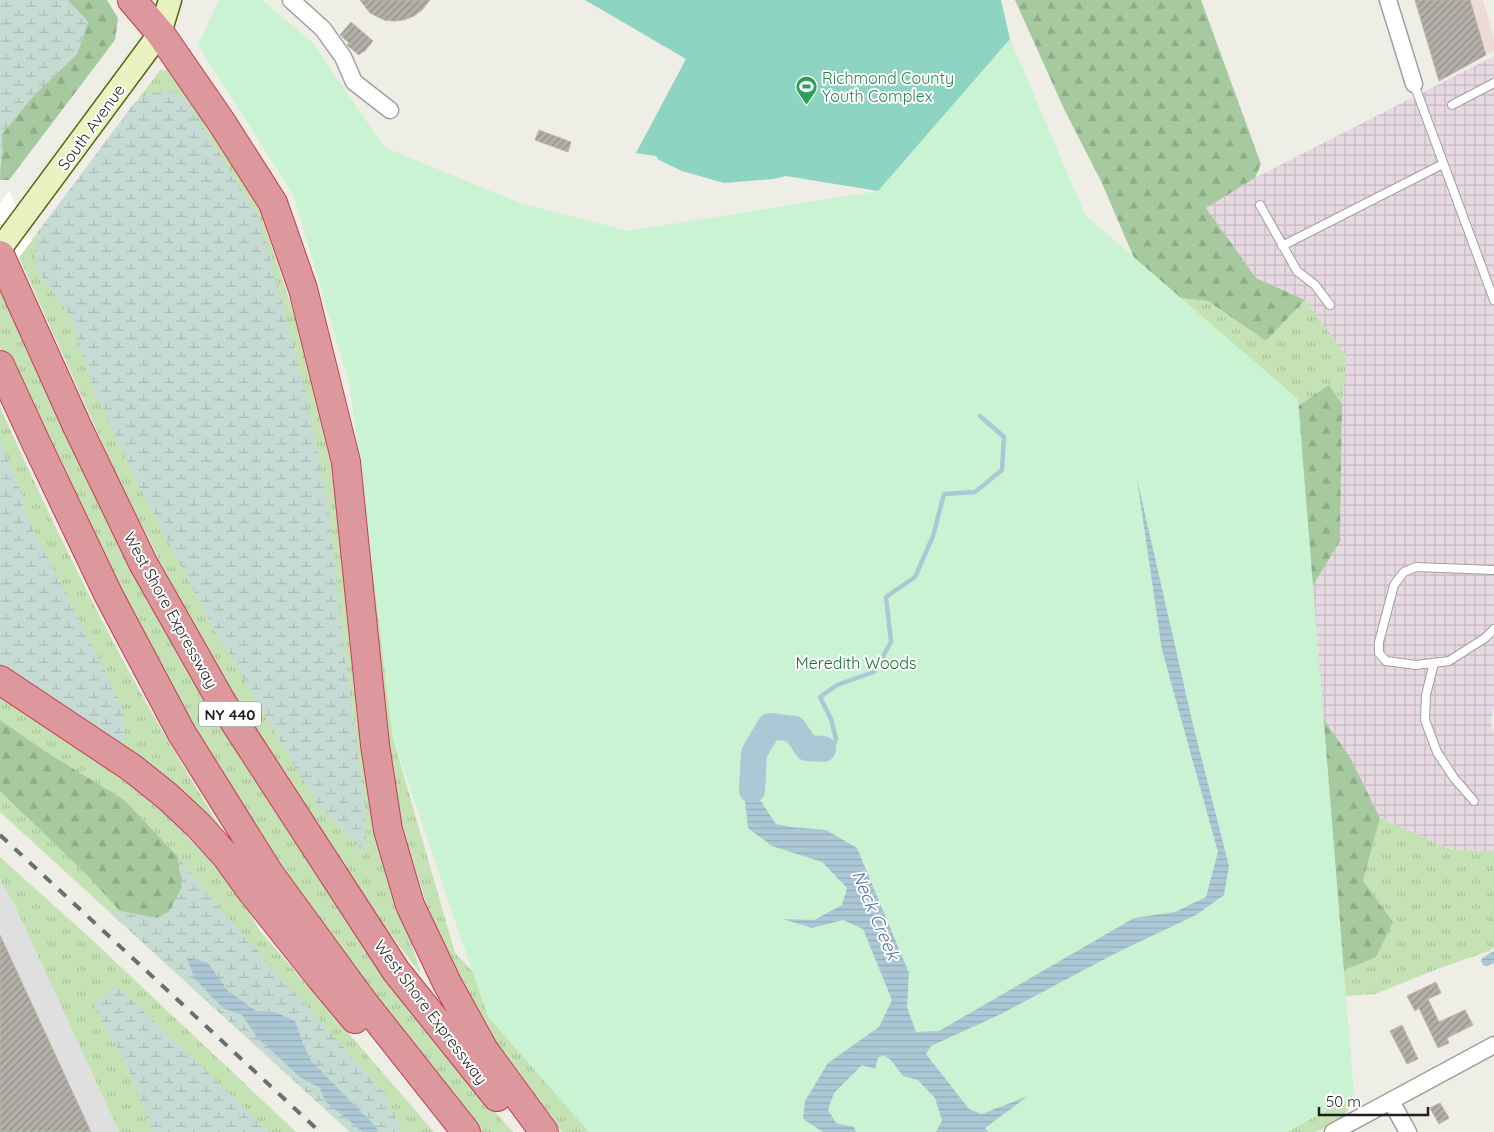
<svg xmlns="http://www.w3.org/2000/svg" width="1494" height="1132" viewBox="0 0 1494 1132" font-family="Quicksand,sans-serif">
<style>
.commercial{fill:#eddbd8}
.industrial{fill:url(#industrial-grid)}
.grass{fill:url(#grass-tufts)}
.forest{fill:url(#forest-firs)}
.wetland{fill:url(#wetland-marsh)}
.park{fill:#c9f3d2}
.pitch{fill:#8ed4c2}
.parking{fill:#dfdfdf}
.water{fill:url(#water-rules)}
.pier{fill:#fff}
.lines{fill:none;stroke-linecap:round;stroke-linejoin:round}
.stream{stroke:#acc8d7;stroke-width:4.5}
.river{stroke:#acc8d7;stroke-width:26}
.building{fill:url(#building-hatch);stroke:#beb6ab}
.lane-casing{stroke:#a0a0a0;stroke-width:10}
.street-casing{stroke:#a0a0a0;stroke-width:19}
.secondary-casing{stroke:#556912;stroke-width:25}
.highway-casing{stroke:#c53b58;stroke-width:30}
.lane{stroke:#fff;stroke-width:8}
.street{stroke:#fff;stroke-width:16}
.secondary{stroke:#e9f2c1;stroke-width:22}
.highway{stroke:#dc989c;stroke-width:28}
.rail{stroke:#6d6d6d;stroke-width:4;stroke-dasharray:10 10;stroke-linecap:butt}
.labels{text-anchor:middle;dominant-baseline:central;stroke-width:4;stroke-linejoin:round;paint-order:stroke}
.shield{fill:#fff;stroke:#626262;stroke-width:1}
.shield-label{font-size:15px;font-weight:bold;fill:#1f1f1f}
.leisure-label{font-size:16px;fill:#27864d;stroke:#fff;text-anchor:start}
.street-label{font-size:16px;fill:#1f1f1f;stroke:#fff}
.park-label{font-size:16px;fill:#19712c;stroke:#fff}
.water-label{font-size:18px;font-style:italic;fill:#5773a3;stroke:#fff}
</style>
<defs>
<pattern id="industrial-grid" width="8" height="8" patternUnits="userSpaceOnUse" patternTransform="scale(1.25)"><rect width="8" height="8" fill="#e7d9e2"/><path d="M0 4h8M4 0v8" fill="none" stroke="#c6bac1"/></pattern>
<pattern id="grass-tufts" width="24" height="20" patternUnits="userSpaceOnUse" patternTransform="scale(1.25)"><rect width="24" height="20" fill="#c4e2b3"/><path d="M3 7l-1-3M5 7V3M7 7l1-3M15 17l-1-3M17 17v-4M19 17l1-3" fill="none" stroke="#a8c19a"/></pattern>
<pattern id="forest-firs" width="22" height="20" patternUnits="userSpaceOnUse" patternTransform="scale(1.25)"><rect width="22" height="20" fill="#a7c9a0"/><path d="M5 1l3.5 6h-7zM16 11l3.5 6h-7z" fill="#8fac89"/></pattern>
<pattern id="wetland-marsh" width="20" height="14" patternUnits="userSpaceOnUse" patternTransform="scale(1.25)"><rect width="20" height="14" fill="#c5dbd3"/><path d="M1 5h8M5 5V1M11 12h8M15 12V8" fill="none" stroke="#a9bcb5"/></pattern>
<pattern id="water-rules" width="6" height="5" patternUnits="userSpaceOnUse" patternTransform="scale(1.25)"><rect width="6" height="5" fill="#acc8d7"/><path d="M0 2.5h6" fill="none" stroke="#94abb8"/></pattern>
<pattern id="building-hatch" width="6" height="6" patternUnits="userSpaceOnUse" patternTransform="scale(1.25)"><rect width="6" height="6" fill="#b3afa9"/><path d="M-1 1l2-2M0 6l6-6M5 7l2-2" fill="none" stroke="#918e89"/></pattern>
</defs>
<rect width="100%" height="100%" fill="#eeede6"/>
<path class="commercial" d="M1415,0H1483L1494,38V50L1439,81Z"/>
<path class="industrial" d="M1494,56V706L1491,722L1494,735V851L1452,850L1380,818L1351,759L1312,702L1308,594L1340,541L1342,404L1347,357L1305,300L1256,278L1206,208L1255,178Z"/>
<path class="grass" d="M169,66L202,115L258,205L309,360L333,464L384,856L421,974L367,904L291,789L200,640L120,482L19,257L161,69L165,71Z
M0,282L185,664L271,804L363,942L470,1084L513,1132H477L245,821L160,675L19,392L0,348Z
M1150,295L1208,301L1266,341L1305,300L1347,357L1342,404L1329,386L1272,424Z
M0,407C55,529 113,650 182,764C211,814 243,862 274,912L215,839L0,672Z
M371,555L393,738L455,953L627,1132H562L504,1066L446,966L391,792L367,596Z
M0,694L99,757L178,820L238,894L260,931L434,1132H350L0,812Z
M1380,818L1452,850L1494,851V947L1489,951L1440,968L1375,994L1331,997L1346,1072L1350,1108L1339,1121L1316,1132H1242L1363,881Z
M0,857L90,938L296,1132H119L14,904L0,879Z"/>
<path class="forest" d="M67,0H107L118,18L115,40L9,180H0C0,164 2,150 2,134L34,95L77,54L88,22Z
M1015,0H1201L1261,164L1255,178L1206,208L1256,278L1305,300L1266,341L1208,301L1150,295L1101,181L1065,111Z
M1329,385L1342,404L1340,541L1308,594L1312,702L1351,759L1380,818L1363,881L1393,922L1376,957L1327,977L1272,424Z
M0,720L43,750L124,800L178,857L182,887L169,912L156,918L120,911L86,874L0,791Z"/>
<path class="wetland" d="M0,0H67L88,22L77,54L34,95L2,134L3,153L0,159Z
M170,91L186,100L260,220L305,389L328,502L344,649L366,811V854L317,804L218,636L143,494L93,388L70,316L37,270L34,246L44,224L135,102L153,93Z
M0,440L23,497V508L115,690L124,715L125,740L112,743L0,670Z
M178,857L217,905L386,1095L402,1132H378L376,1127L311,1061L305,1048L295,1021L275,1012L256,1011L228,991L208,963L223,1008L242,1015L258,1038L300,1077L320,1088L326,1102L363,1132H350L106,909L156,918L169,912L182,887Z
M116,985L267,1129L270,1132H152L127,1065L93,1005Z"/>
<path class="park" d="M219,0H262L313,43L384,147L520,203L628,231L878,191L1010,39L1085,215L1298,399L1354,1096L1287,1132H589L488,1017L393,738L350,386L293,194L198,45Z"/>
<path class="pitch" d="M585,0H1001L1010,39L878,191L786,176L773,179L724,183L682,171L659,160L656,156L636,153L686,59Z"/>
<path class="parking" d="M0,879L14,904L119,1132H91L0,935Z"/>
<path class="water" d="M1137,479L1194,729L1229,866L1224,895L1196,915L1118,952L1001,1014L931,1046L926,1054L969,1109L982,1114L1028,1096L985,1128L988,1132H936L942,1121L935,1098L918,1080L903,1076L891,1060L883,1055L878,1058L875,1069L862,1065L834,1093L828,1110L836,1123L854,1127L856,1132H823L803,1119L805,1101L828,1063L879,1027L892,1000L863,929L843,920L812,928L783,919L814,920L842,905L847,888L822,862L772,846L748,828L743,783L754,753L760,800L776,824L791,827L826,830L857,848L909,973L907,1007L916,1032L939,1031L1134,918L1175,912L1206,897L1218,852L1162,650Z
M1494,951V963L1487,966L1483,965L1481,961L1482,958Z
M187,958L208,963L228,991L256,1011L275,1012L295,1021L305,1048L311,1061L376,1127L378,1132H363L326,1102L320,1088L300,1077L258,1038L242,1015L223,1008L194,978Z"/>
<path class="pier" d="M9,191L32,240L0,283V203Z"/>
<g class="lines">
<path class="stream" d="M823,749L832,750L836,739L831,719L820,697L837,685L874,672L891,642L886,597L915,577L933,536L944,494L975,492L1002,470L1004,437L980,416"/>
<path class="river" d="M752,790L754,753L770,726L794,729L807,748L823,749"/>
</g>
<path class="building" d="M360,0H430L422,10L414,16L404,20L394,21L384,20L370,13Z
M1415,0H1470L1486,55L1439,81Z
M351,22L373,41L364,52L363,51L359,55L348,46L347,45L349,43L340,35Z
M539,130L571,142L568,152L535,140Z
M0,935L91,1132H0Z
M1436,982L1441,993L1428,999L1439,1022L1465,1010L1473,1025L1447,1038L1449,1043L1438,1048L1419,1008L1415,1011L1407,996Z
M1402,1025L1418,1059L1407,1064L1390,1031Z
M1440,1103L1449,1118L1439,1124L1430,1108Z"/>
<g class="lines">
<defs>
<path id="lane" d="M1414,84L1494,300
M1452,105L1494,83
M1260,205L1297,271L1315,285L1330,305
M1282,246L1443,164
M1494,570L1416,567L1404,572L1394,585L1379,642V653L1386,661L1416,665L1449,661L1485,638L1494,629
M1434,663L1426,695L1425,720L1437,752L1454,778L1474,801"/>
<path id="street" d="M291,0L323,29L343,57L354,82L390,110
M1388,0L1414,84
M1391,1101L1408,1132
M1333,1132L1494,1045"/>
<path id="secondary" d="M0,249L160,33L170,0"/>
<path id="highway" d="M132,0L160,33L222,123L273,203L303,289L346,462L375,745L388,830L410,905L447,983L484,1050L544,1132
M0,255L77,426L143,563L221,701L396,971L497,1097
M0,365L37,445L108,594L181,732L269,873L364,1003L466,1132
M0,680L132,768L167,796L198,825L226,856L252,892L319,976L355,1019"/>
</defs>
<use href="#lane" class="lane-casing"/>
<use href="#street" class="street-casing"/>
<use href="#secondary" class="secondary-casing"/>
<use href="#highway" class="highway-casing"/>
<use href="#lane" class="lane"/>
<use href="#street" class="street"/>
<use href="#secondary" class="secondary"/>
<use href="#highway" class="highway"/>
<path class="rail" d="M0,835L320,1132"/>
</g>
<defs>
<symbol id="stadium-pin" viewBox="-11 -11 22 30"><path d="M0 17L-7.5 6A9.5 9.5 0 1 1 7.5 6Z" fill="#2e9e5b" stroke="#fff"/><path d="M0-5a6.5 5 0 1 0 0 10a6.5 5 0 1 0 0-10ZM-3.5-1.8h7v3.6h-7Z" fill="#fff"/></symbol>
</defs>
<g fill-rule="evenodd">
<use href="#stadium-pin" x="794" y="74" width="25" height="34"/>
</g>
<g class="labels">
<rect class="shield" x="199" y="701.5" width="62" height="25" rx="4"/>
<g class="shield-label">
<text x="230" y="714">NY 440</text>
</g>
<g class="leisure-label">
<text x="822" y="78">Richmond County<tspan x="822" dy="18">Youth Complex</tspan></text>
</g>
<g class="street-label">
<text transform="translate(91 127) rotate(-54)">South Avenue</text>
<text transform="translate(171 610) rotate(61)">West Shore Expressway</text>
<text transform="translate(431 1012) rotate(53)">West Shore Expressway</text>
</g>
<g class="park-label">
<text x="856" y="663">Meredith Woods</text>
</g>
<g class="water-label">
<text transform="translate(876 915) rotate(67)">Neck Creek</text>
</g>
</g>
<path d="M1319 1107v8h109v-8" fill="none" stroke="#1f1f1f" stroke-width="2.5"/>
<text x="1326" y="1107" font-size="15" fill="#1f1f1f" stroke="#ffffff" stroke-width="4" paint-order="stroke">50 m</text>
</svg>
